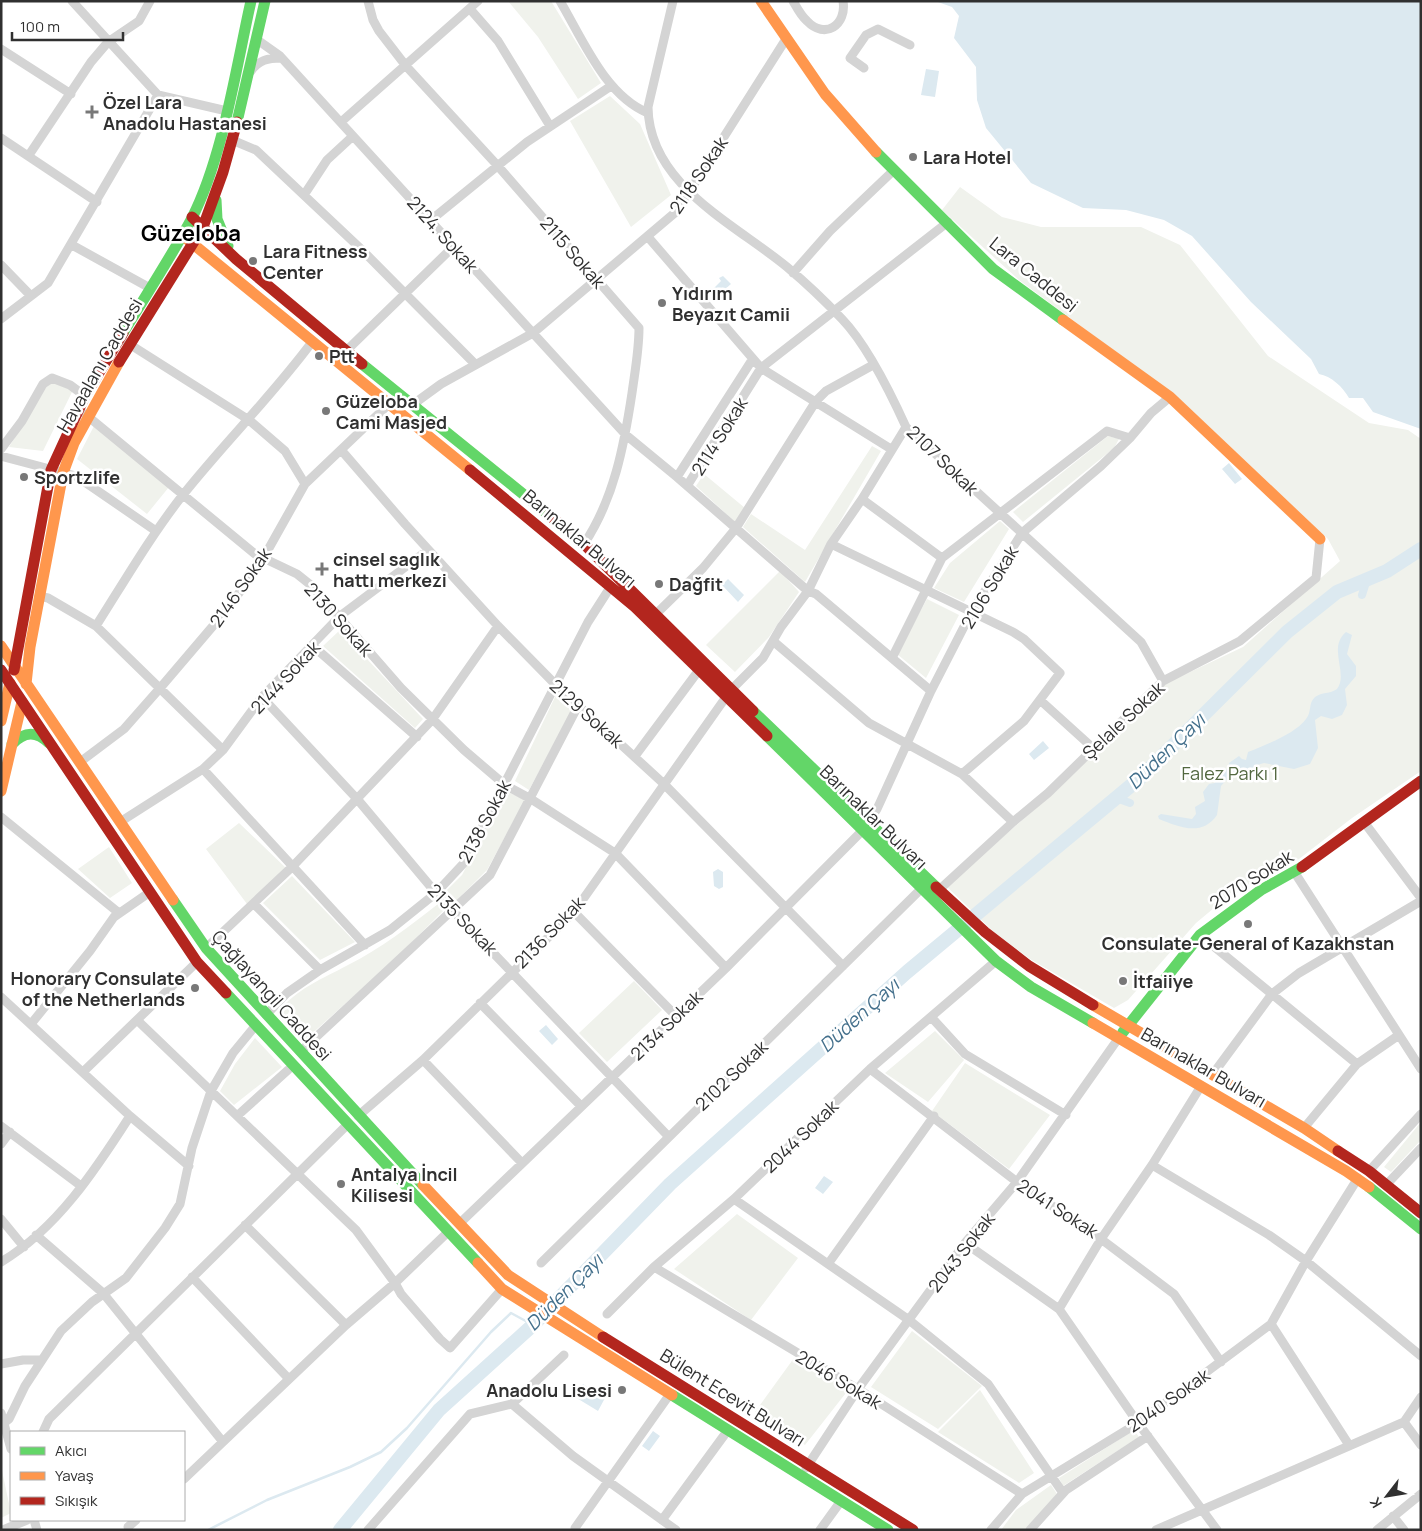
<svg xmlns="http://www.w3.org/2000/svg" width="1422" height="1531" viewBox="0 0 1422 1531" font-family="Manrope,sans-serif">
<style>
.green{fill:#f0f2ec}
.water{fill:#dce9f0}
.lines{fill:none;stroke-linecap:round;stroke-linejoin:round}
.stream{stroke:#dce9f0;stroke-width:2.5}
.canal{stroke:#dce9f0;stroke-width:8}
.river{stroke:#dce9f0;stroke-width:14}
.street{stroke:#d4d4d4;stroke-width:9}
.fast{stroke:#63d668;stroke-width:11}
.slow{stroke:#ff974d;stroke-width:11}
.jam{stroke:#b3261e;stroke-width:11}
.poi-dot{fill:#787878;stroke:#fff;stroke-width:2}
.labels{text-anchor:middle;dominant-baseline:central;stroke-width:5;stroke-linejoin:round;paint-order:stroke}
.poi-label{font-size:18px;font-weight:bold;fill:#303030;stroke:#fff;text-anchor:start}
.street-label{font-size:18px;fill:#303030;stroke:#fff}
.park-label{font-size:18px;fill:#536840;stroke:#fff}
.water-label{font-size:19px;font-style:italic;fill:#44708c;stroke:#fff}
.district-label{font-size:22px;font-weight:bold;fill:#000;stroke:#fff}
</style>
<rect width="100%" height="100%" fill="#fff"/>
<path class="green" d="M508,1H551L601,83L578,99L538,37Z
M610,96L640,124L671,195L631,227L570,121Z
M960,187L1002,217L1041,227H1141L1180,245L1268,356L1369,423L1408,430L1421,439V771L1352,818L1299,859L1253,882L1214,908L1196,923L1128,1000L1114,1008L1030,959L994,932L946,886L1057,790L1167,683L1243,647L1340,561L1328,539L1183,402L1019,280L942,210Z
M53,381L73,390L43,451L9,447L48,384Z
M94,426L169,487L147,514L77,459Z
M1108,436L1119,439L1114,448L1023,522L1013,512Z
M872,446L881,451L805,582L743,527L751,514L805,550Z
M704,474L745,508L735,522L696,486Z
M1000,521L1009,529L964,602L934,588L950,563Z
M780,571L799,592L769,637L735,672L706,645Z
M927,599L959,615L926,678L897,654Z
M340,630L423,719L415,728L323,646Z
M556,695L573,708L529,790L515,781Z
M506,791L525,800L487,870L454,903L446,895V891L462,875Z
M239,823L286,868L247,904L206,849Z
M109,847L132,883L110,898L78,869Z
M292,876L355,942L320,960L263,903Z
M438,904L444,910L397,957L306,1039L280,1009C305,984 319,981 348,965C380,949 410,926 438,904Z
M634,981L662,1010L607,1062L579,1033Z
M935,1031L964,1060L928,1102L885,1073Z
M255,1038L282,1067L234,1105L220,1091L235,1064Z
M965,1063L1050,1115L1009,1169L932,1111Z
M1421,1122V1140L1391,1172L1384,1167Z
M737,1214L798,1258L751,1320L674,1269Z
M912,1331L982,1386L938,1429L871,1387Z
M794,1358L849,1389L805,1445L755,1412Z
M980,1390L1034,1473L1019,1483L938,1432Z
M1134,1430L1139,1437L1063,1486L1059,1478Z
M1,1466L11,1513L1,1518Z
M1051,1485L1057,1494L1025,1530H1001L1016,1510Z"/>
<path class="water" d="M935,1H1421V429L1373,412L1363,398H1349C1343,387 1331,376 1319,374L1311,359L1251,302L1192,236L1164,220L1126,210L1083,208L1031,183L986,128L977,100L976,67L954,38L959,16L952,7Z
M926,69L939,71L935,97L921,95Z
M723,276L731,284L716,297L711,291L721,281L719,278Z
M1229,463L1242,479L1235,484L1222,469Z
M728,579L744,595L738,602L722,585Z
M1346,632L1352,635L1347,654L1356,666V676L1345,689L1347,705L1342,715L1332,719L1321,716L1315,720L1318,748L1310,764L1294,769L1264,763L1257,765L1250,773L1228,778L1221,786L1217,815C1202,837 1179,827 1159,819L1158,816L1161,814L1192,819L1196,814L1195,807L1205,801L1203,792L1209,784L1215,783L1214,776L1222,769L1228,770L1229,763L1239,756L1242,759L1246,760L1248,752C1265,745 1295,734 1306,719C1312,712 1308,703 1315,697C1322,692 1330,694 1337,689C1349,674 1327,648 1346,632Z
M1043,741L1049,748L1034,760L1029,754Z
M718,869L723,872V887L719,889L714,886L713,872Z
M546,1025L558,1039L552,1045L539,1031Z
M824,1176L833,1182L823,1194L815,1188Z
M583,1384L605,1398L598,1411L575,1397Z
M653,1431L660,1436L649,1451L642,1446Z"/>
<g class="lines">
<path class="stream" d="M208,1530L267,1500L350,1467L381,1452L407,1428L491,1332L511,1313L533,1325"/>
<path class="canal" d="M1362,595L1367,579
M1116,798L1130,803"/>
<path class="river" d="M340,1530L439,1410L533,1325L670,1184L907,972L1140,778L1287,632L1337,592L1387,571L1421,549"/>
<path class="street" d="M72,1L158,95L227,111
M368,1L373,20L379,31L406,66L497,165L639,328C639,350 635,371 632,393C624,446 614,499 584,544
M560,1C583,40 605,95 648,113
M673,1L648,107C649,185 735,224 787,267C806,283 825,301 842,319C867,345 891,394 906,427L1141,642L1163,681
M793,1C797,8 801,16 807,21C825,40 847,25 843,1
M470,9L498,41L550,126
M256,39L280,56L626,435L677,477L752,360
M1,49L71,94
M864,68L850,58L866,35L878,29L910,45
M251,71C259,60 268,58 281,58
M341,122L478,1
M1,138L97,202
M232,140L256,150L361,249L475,364
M29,155L91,62L108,42L139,21L150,1
M304,195L327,160L353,136
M431,220L527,142L611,86
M648,237L761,368L891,449
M72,245L150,288
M1,265L31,296
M793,273L830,231L893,171
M1,319L48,283L158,95
M126,342L249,420L285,451L305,484
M346,351L454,246
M414,407L419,400L441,384L533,333L677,211L786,39
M85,414L255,554L297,574L312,586L401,688L464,750L505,785L531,799L615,853L726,968
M1,449L22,421L43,384L52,378L70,385L85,396
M342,451L405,524L498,626L555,684L664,784L843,966
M1,456L76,476L156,531
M677,477L808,591L816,594L931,691
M687,486L761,368L948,222
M862,499L942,558
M831,544L1013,632L1024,639L1060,673L1024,721L962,774L1013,822
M39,596L48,598L96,626L223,750
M656,614L703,568L736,528L816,401L826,391L873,365
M96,626C124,582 150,537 182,496C224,443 272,396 312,342
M773,641L869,723L962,774
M313,646L417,737
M892,658L942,558L1107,431L1130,438
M732,689L763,658L781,627L808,591L831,544L862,499L906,427
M262,697L358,800L436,893L669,1137
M1040,700L1093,748
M635,756L699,670
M80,762L124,729L161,687L230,606L264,557L305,484L389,404
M203,769L365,945
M1,817L119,913
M120,822L203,769L223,750L262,697L340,616L428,550
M1364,822L1421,898
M1295,873L1421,1069
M940,889L1013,822L1048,793L1163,681L1240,641L1316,578L1320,539
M254,904L320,970
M574,912L676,1016
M1200,935L1357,1064
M206,948L293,866L432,720L498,626
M1,997L130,1116L189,1166
M480,1003L581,1106
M266,1015L287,993L320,970L390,930L436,893L463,864L588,622L611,586
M932,1018L965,1054L1066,1115
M137,1020L356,1230L395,1283L401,1294L440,1339L450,1348L502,1289
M31,1024L90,951L114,917L150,892
M300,1052L490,875L579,704
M423,1060L522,1163
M870,1069L1017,1182L1101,1239L1152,1165L1201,1086
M84,1071L197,962
M1213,1074L1272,994L1299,973L1421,901
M237,1116L288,1070
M358,1116L423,1060L574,912L726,697
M1,1126L81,1186
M1304,1128L1357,1064L1399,1035
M1,1144L10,1132
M1152,1165L1269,1235L1306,1261L1358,1178
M1369,1171L1421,1114
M1387,1184L1421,1148
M734,1199L909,1320L988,1384L1063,1493
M1,1219L24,1247
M459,1224L726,968L863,830L877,809L931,691L971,613L1022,533L1101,466L1130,438L1151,413L1170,397
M245,1225L346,1325
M36,1235L103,1293L223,1442
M965,1243L1059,1309L1138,1423L1217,1530
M1,1262C57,1229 96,1169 130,1116
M541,1263L922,888
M828,1264L934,1116
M654,1267L858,1389L1022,1494
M192,1277L289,1379
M1059,1309L1101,1239L1174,1294L1221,1362
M607,1314L654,1267L734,1199L870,1069L996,961
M1271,1324L1349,1445
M564,1355L512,1404L573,1456L676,1530
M1,1364L23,1360H42
M1,1413L11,1449
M1404,1422L1421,1445
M4,1423L9,1419L25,1386L61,1331L92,1302L126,1278L165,1228L180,1204L192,1148L211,1091L233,1053L256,1025
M43,1432L49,1419L347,1125
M806,1468L858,1389L965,1243L1017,1182L1120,1036
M184,1479L346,1325L395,1283L448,1232
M1393,1516L1404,1530
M34,1520L37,1530
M662,1520L728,1430
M128,1527L136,1520
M575,1528L670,1394
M3,1530L27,1520
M368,1530L470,1414L512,1404
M820,1530L841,1501
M991,1530L1022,1494L1138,1423L1271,1324L1306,1261L1421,1356
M1030,1530L1066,1490L1148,1436
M1156,1530L1404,1422L1421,1397
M1377,1530L1421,1494"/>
<path class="fast" d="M237,122L265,1
M876,152L993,269L1063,320
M216,200L217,219L228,246
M123,333C146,295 171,257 192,218C223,157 236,68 251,1
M362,364L549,515
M753,711L936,887
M767,736L996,961L1031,987L1093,1023
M12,744C25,731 36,731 49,743
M173,900L206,948L423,1185
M226,993L478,1263
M1123,1032L1200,935L1261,890L1302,867
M1369,1187L1421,1229
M672,1395L888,1530"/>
<path class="slow" d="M761,1L825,94L876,152
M182,235L470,470
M1063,320L1170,397L1320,539
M1,646L173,900
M26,684L30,647L63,473L74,443L119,362
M1,721L10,683
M1,791L22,702
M1093,1005L1304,1128L1338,1151
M1093,1023L1346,1171L1369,1187
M423,1185L508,1275L603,1337
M478,1263L502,1289L672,1395"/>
<path class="jam" d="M192,217L236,259L362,364
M119,362L203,227L223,172L237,122
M470,470L635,607L767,736
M549,515L584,544L753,711
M1,670L197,962L226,993
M14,670L51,470L85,396L123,333
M1302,867L1421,781
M936,887L985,932L1029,966L1093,1005
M1338,1151L1369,1171L1421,1213
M603,1337L913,1530"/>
</g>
<g class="poi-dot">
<path d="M89.5 104.5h5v5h5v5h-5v5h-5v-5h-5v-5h5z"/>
<circle cx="913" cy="157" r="5"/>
<circle cx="253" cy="261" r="5"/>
<circle cx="662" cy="303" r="5"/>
<circle cx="319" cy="356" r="5"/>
<circle cx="326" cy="411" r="5"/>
<circle cx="24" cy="477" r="5"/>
<path d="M319.5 561.5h5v5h5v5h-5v5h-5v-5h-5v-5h5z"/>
<circle cx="659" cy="584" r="5"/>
<circle cx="1248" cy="924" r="5"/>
<circle cx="1123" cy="981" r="5"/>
<circle cx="195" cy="988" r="5"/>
<circle cx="341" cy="1184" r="5"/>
<circle cx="622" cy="1390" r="5"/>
</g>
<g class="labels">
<g class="poi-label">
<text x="103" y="102">Özel Lara<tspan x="103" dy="21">Anadolu Hastanesi</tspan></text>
<text x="923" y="157">Lara Hotel</text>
<text x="263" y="251">Lara Fitness<tspan x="263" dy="21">Center</tspan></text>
<text x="672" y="293">Yıdırım<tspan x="672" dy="21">Beyazıt Camii</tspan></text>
<text x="329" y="356">Ptt</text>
<text x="336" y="401">Güzeloba<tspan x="336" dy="21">Cami Masjed</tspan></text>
<text x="34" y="477">Sportzlife</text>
<text x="333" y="559">cinsel saglık<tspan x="333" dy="21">hattı merkezi</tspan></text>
<text x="669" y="584">Dağfit</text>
<text x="1248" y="943" text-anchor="middle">Consulate-General of Kazakhstan</text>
<text x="185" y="978" text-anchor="end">Honorary Consulate<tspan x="185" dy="21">of the Netherlands</tspan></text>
<text x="1133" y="981">İtfaiiye</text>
<text x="351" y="1174">Antalya İncil<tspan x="351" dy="21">Kilisesi</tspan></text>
<text x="612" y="1390" text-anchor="end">Anadolu Lisesi</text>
</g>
<g class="street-label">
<text transform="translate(698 175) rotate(-56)">2118 Sokak</text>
<text transform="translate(443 234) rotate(48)">2124. Sokak</text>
<text transform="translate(573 252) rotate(49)">2115 Sokak</text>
<text transform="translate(1034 274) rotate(39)">Lara Caddesi</text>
<text transform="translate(99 365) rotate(-60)">Havaalanı Caddesi</text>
<text transform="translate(719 436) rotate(-58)">2114 Sokak</text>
<text transform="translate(943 460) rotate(44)">2107 Sokak</text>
<text transform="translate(580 538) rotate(40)">Barınaklar Bulvarı</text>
<text transform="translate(240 587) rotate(-55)">2146 Sokak</text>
<text transform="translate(989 587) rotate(-59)">2106 Sokak</text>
<text transform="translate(339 619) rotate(48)">2130 Sokak</text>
<text transform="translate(285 677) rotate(-47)">2144 Sokak</text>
<text transform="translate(587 713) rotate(42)">2129 Sokak</text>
<text transform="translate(1123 720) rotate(-43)">Şelale Sokak</text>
<text transform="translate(874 817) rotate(44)">Barınaklar Bulvarı</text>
<text transform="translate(484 821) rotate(-62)">2138 Sokak</text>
<text transform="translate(1251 879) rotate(-32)">2070 Sokak</text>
<text transform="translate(463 919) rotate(46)">2135 Sokak</text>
<text transform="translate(549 932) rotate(-46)">2136 Sokak</text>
<text transform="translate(272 995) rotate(48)">Çağlayangil Caddesi</text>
<text transform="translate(666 1025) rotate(-44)">2134 Sokak</text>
<text transform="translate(1204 1067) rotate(30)">Barınaklar Bulvarı</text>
<text transform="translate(731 1075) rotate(-44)">2102 Sokak</text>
<text transform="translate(800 1136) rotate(-44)">2044 Sokak</text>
<text transform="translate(1058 1208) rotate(33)">2041 Sokak</text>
<text transform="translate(961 1252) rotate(-52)">2043 Sokak</text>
<text transform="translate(839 1379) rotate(31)">2046 Sokak</text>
<text transform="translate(733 1397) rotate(32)">Bülent Ecevit Bulvarı</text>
<text transform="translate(1168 1400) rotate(-35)">2040 Sokak</text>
</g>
<g class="park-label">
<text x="1230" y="773">Falez Parkı 1</text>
</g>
<g class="water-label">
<text transform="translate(1166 751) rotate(-44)">Düden Çayı</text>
<text transform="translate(859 1015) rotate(-42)">Düden Çayı</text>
<text transform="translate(564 1292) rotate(-45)">Düden Çayı</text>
</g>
<g class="district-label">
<text x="191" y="233">Güzeloba</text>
</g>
</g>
<rect width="1422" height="1531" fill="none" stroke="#303030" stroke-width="5"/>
<rect x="10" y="1431" width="175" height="90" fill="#ffffff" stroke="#acacac"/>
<rect x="20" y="1447" width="25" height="8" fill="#63d668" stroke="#acacac"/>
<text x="55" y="1456" font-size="15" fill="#303030">Akıcı</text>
<rect x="20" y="1472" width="25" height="8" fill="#ff974d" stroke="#acacac"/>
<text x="55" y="1481" font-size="15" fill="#303030">Yavaş</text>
<rect x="20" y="1497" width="25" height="8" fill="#b3261e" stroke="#acacac"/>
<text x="55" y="1506" font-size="15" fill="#303030">Sıkışık</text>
<g transform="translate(1387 1496) rotate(239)" stroke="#ffffff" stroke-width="4" paint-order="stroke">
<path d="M0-4L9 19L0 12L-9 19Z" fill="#303030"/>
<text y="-8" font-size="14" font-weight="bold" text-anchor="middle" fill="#303030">K</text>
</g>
<path d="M12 32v8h111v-8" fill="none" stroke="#303030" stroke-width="2.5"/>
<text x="20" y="32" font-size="15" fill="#303030" stroke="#ffffff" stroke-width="4" paint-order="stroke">100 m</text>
</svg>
